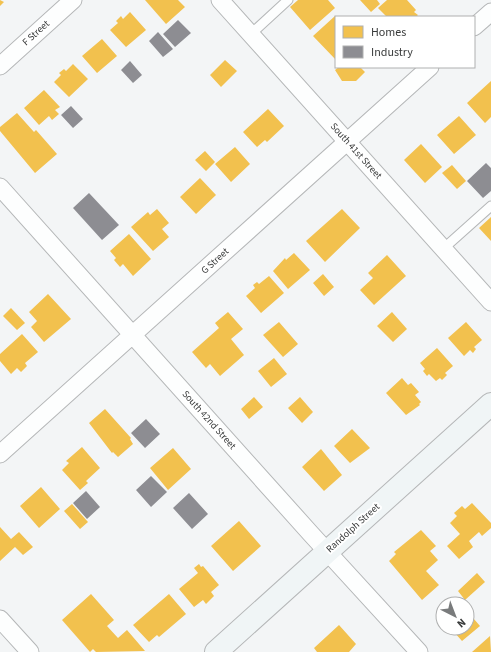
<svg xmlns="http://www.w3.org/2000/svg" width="491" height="652" viewBox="0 0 491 652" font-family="'Source Sans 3',sans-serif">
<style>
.homes{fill:#f2c14e}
.industry{fill:#8d8d92}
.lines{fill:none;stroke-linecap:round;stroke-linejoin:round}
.lane-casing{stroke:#b5b7b8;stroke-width:11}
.street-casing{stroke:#b5b7b8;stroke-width:19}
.secondary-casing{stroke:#b5b7b8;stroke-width:24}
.lane{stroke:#fdfefe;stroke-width:9}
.street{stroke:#fdfefe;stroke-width:17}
.secondary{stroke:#f0f5f6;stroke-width:22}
.labels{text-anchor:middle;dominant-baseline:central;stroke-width:4;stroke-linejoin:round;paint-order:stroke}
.street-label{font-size:10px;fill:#383a3a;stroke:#fff}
</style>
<rect width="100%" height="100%" fill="#f3f5f6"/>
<path class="homes" d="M0,0L4,2L0,6Z
M145,0H178L185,7L166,24Z
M298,0H328L335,8L310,30L290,7Z
M360,0H377L380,4L371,12Z
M387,0H407L416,10L414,12L418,15L416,17H387L378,8Z
M130,12L146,30L126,47L110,30L118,23L116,21L121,16L123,19Z
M335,16L336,18V60L313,36Z
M102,39L117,56L97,73L82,56Z
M225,60L237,71L221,87L210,75Z
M73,64L88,79L69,97L54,82L61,75L59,73L64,69L66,71Z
M339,67H360L365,72L356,81H342L335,70Z
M491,81V117L485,123L467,103Z
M44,90L60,107L55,110L59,114L52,120L49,116L39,125L24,108Z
M268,109L284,126L267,142L265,140L257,147L243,132Z
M17,113L34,132L36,130L57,154L35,173L0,131V127Z
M459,116L476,135L454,154L437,135Z
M421,144L442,167L425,183L404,160Z
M235,147L250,164L231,182L215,164Z
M205,151L215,162L206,171L195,160Z
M452,165L466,181L457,189L442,173Z
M200,178L216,195L196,214L180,197Z
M157,209L169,223L162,229L169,237L153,251L131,227L148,212L150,215Z
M342,209L360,228L325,262L306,241Z
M491,217V241L479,228Z
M129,234L151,259L133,276L123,264L120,267L114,260L116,258L110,251Z
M294,253L310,270L288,289L273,271L285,258L286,260Z
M387,255L406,276L374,305L360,290L373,278L368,273Z
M323,274L334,287L324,296L313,283Z
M269,276L284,293L261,313L246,296L255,288L253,285L257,282L259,284Z
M48,294L71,319L44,342L31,327L37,321L29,312Z
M11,308L25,323L17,330L3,316Z
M228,312L243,329L231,339L244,355L220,376L210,364L206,368L192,352L219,328L215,323Z
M392,312L407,329L393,342L377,326Z
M279,322L298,344L283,357L263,335Z
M466,322L482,340L474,347L476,349L473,353L470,350L464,356L448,338Z
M22,334L38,352L25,363L27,366L21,372L17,368L11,374L0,361V354Z
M437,348L453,366L445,373L447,375L442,380L440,378L436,381L429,374L427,376L423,371L425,369L420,363Z
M274,358L287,374L271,387L258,371Z
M402,378L408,385L411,383L419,392L415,395L421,402L419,404L420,405L406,415L386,393Z
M254,397L263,407L249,419L241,409Z
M300,397L313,412L302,423L288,408Z
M105,409L131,438L130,439L133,444L118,457L113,452L112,453L89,423Z
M352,429L370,448L350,463L334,446Z
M82,447L100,468L86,481L88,483L80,490L62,470L69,463L66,461Z
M173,448L191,469L168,490L150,468Z
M321,449L342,475L324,491L302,467Z
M41,487L60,509L39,528L20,506Z
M472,503L491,523V528L482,536L479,532L469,541L473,547L459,559L447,546L460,534L450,523L457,516L454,513L462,506L465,509Z
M72,504L88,522L80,529L64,511Z
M239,521L261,546L233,571L211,546Z
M0,527L11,539L19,532L33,547L23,555L15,547L0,561Z
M421,530L436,546L430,551L438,560L426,571L439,585L422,600L389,561L396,554L394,552Z
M199,564L201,567L203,566L219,585L211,592L214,596L206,604L203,600L194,607L179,589L198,573L194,568Z
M477,573L485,582L465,600L458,591Z
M91,594L114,620L107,626L118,638L127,630L145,651L96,652L93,649L90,652L62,620Z
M169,594L186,614L159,637L157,635L149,642L133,625Z
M467,611L480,626L462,641L454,632L451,634L447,629L467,628Z
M339,625L356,644L349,652H317L314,648Z
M490,636L491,652H472Z"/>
<path class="industry" d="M178,20L191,33L175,47L163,34Z
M158,32L173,49L163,57L149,41Z
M130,61L142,75L133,83L121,70Z
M71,106L83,119L73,128L61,115Z
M486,163L491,168V191L483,198L467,181Z
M89,193L119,225L102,240L73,208Z
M146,419L160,434L145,448L131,433Z
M151,476L167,492L151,507L136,490Z
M86,491L100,507L87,519L73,503Z
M189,493L208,514L192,529L173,508Z"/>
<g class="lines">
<defs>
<path id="lane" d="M251,34L288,0
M443,249L491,206"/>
<path id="street" d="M220,0L491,302
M474,27L491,12
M0,66L73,0
M0,187L311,534L419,652
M0,454L430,67
M0,619L30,652"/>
<path id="secondary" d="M216,652L491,404"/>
</defs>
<use href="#lane" class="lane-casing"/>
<use href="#street" class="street-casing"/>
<use href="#secondary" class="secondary-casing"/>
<use href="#lane" class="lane"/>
<use href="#street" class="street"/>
<use href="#secondary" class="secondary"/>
</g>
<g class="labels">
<g class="street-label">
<text transform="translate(36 33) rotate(-42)">F Street</text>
<text transform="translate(356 151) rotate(48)">South 41st Street</text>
<text transform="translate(215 261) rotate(-42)">G Street</text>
<text transform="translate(209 420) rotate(48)">South 42nd Street</text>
<text transform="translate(353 528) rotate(-42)">Randolph Street</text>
</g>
</g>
<rect x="335" y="16" width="140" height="52" fill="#ffffff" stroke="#afb0b0"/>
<rect x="343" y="26" width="20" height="12" fill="#f2c14e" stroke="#afb0b0"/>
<text x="371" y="36" font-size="12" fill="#383a3a">Homes</text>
<rect x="343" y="46" width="20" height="12" fill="#8d8d92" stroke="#afb0b0"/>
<text x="371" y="56" font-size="12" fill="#383a3a">Industry</text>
<g transform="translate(455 616) rotate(138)"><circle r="19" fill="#ffffff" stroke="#afb0b0"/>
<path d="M0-3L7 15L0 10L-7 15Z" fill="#797b7c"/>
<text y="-6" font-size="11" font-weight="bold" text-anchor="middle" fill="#383a3a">N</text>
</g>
</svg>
